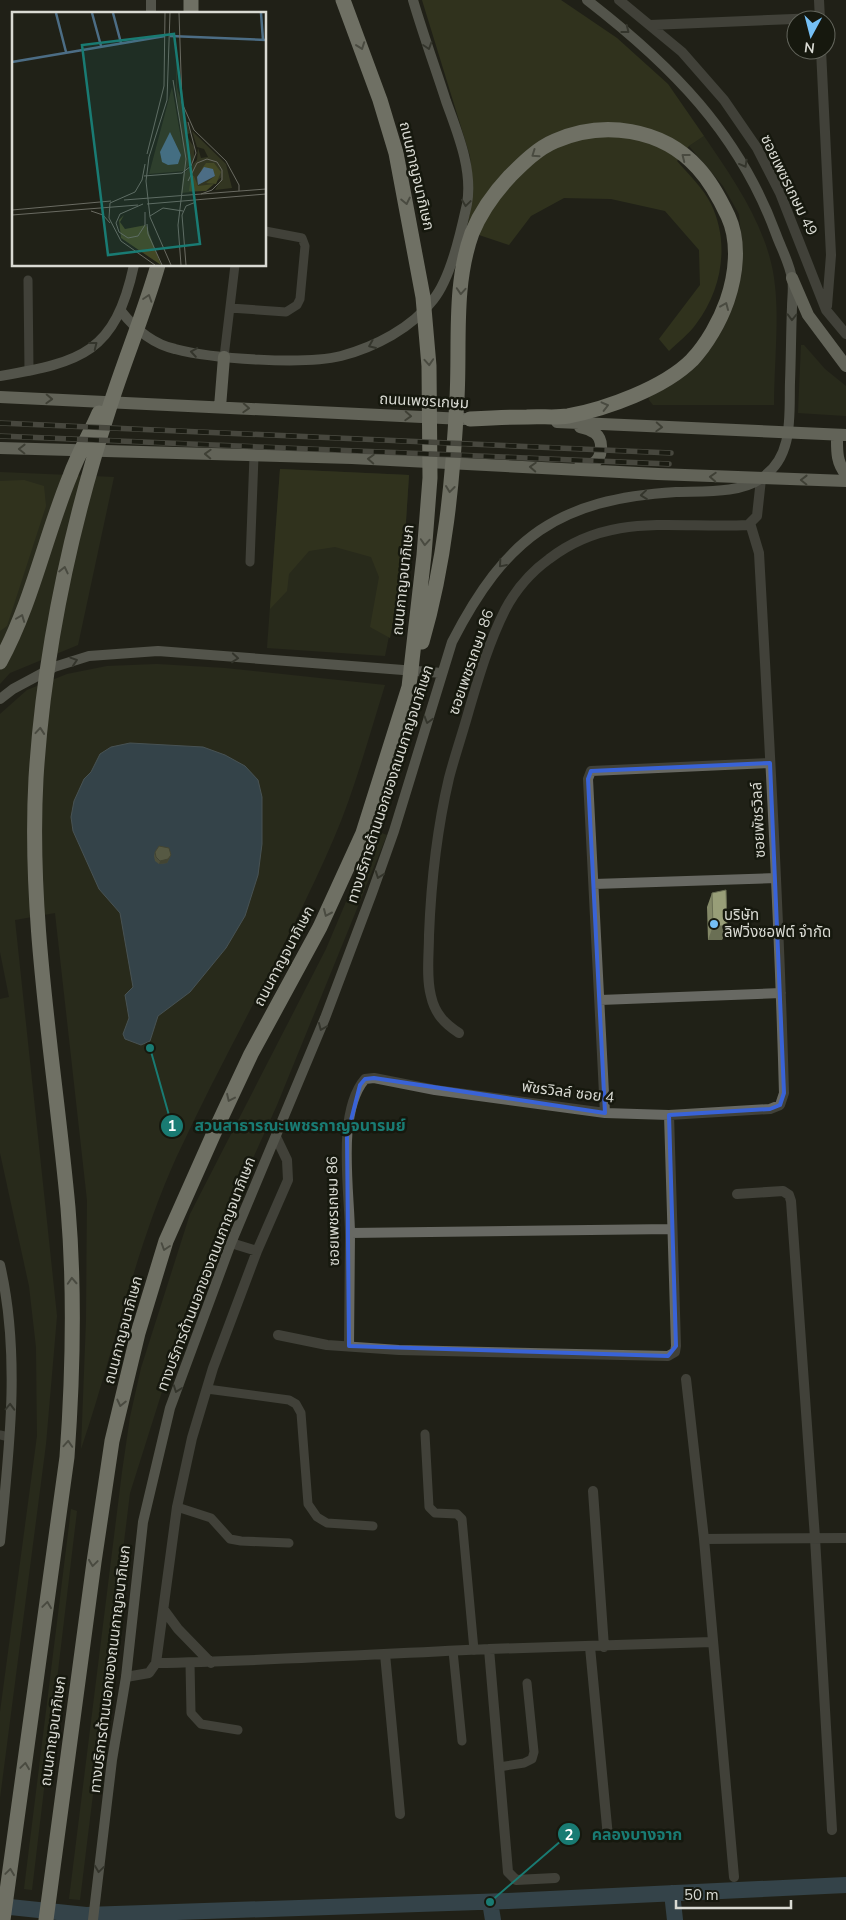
<svg xmlns="http://www.w3.org/2000/svg" width="846" height="1920" viewBox="0 0 846 1920" font-family="'Nunito Sans','Noto Sans Thai',sans-serif">
<style>
.green{fill:#323521}
.forest{fill:#434825}
.water{fill:#4c6d85;stroke:#768e9c}
.lines{fill:none;stroke-linecap:round;stroke-linejoin:round}
.canal{stroke:#4c6d85;stroke-width:16}
.lane{stroke:#686963;stroke-width:9}
.street{stroke:#686963;stroke-width:10}
.secondary{stroke:#91938a;stroke-width:10}
.primary{stroke:#b1b3a7;stroke-width:12}
.highway{stroke:#ced0c2;stroke-width:15}
.rail-casing{stroke:#75766d;stroke-width:5.5}
.rail{stroke:#16180e;stroke-width:4;stroke-dasharray:11;stroke-linecap:butt}
.wall{fill:#838867}
.shaded-wall{fill:#6a6f54}
.building{fill:#989e78;stroke:#6a6f54}
.oneway{stroke:#4d4f46}
.oneway2{stroke:#7b7d71}
.oneway3{stroke:#64665a}
.marked{fill:none;stroke:#3963d7;stroke-width:4;stroke-linejoin:round}
.poi-dot{fill:#75c0f6;stroke:#16180e;stroke-width:2}
.labels{text-anchor:middle;dominant-baseline:central;stroke-width:5;stroke-linejoin:round;paint-order:stroke}
.street-label{font-size:15px;fill:#d9dad3;stroke:#16180e}
.poi-label{font-size:15px;fill:#d9dad3;stroke:#16180e;text-anchor:start}
.inset-river{fill:none;stroke:#4c6d85;stroke-width:2.5}
.inset-road{fill:none;stroke:#6a6b62;stroke-width:1}
.view{fill:#197b73;fill-opacity:0.15;stroke:#197b73;stroke-width:2.5}
.inset-edge{fill:none;stroke:#d9dad3;stroke-width:2.5}
.leader{fill:none;stroke:#197b73;stroke-width:2}
.callout-dot{fill:#197b73;stroke:#16180e;stroke-width:2}
.mark-label{font-size:15px;text-anchor:middle;font-weight:bold;fill:#fff}
.callout-label{font-size:16px;text-anchor:middle;font-weight:bold;fill:#197b73;stroke:#16180e;stroke-width:5;stroke-linejoin:round;paint-order:stroke}
</style>
<rect width="100%" height="100%" fill="#202117"/>
<path class="green" d="M704,136C734,180 770,231 775,286C779,322 774,368 774,405H653L649,400L648,393L691,365L737,288L743,257L739,214L723,186L689,146Z
M801,345H804L825,369L846,386V416L798,413Z
M280,469L409,475L403,567L385,656L267,648Z
M0,472L114,477L78,645L10,673L0,684Z
M157,664L225,668L385,685C369,736 355,789 334,838C287,947 226,1050 176,1158C134,1251 114,1352 81,1449L86,1321L87,1200L55,913L15,920L57,1316L46,1444L0,1798V1712L37,1436L36,1347L29,1286L0,1153V999L9,997L0,952V714L27,690L67,674L107,666Z
M376,831L387,835L277,1105L195,1287L130,1493L80,1900L69,1899L122,1472L130,1417L141,1368L190,1214L326,949Z
M71,1509L77,1511L32,1890L24,1889Z"/>
<path class="forest" d="M422,0H561L617,38L668,84L704,136L689,146L677,161C688,174 704,189 711,204C730,243 722,290 696,324C689,334 678,342 669,351L659,339L700,285L699,250L665,211L611,199L564,198L531,216L509,245L467,231L473,192L470,156Z
M280,469L409,475L403,567L390,638L370,627L379,577L371,557L335,547L309,551L289,574L287,591L270,609Z
M24,480L44,486L46,506L7,626L0,631V481Z"/>
<path class="water" d="M130,743L203,747L225,755L245,766L258,780L262,797V844L258,875L245,916L226,948L190,992L158,1016L150,1041L141,1045L125,1039L123,1034L129,1018L125,995L133,987L120,913L99,889L73,831L71,817L74,801L84,779L91,772L100,754L111,747Z"/>
<g class="lines">
<path class="canal" d="M672,1893L675,1920
M490,1902L493,1920
M0,1906L86,1915L508,1901L846,1885"/>
<path class="lane" d="M28,280L29,371
M230,308L286,312L297,305L300,299L305,246L302,238L265,231
M224,357L235,265
M250,562L254,456
M207,1389L289,1400L296,1404L301,1413L308,1504L317,1517L327,1523L373,1526
M425,1434L429,1507L435,1513L457,1514L462,1519L474,1650
M0,1435L9,1437
M177,1507L211,1518L230,1539L241,1541L289,1543
M453,1651L462,1741
M190,1663L191,1713L201,1724L238,1730
M499,1767L524,1763L532,1759L534,1752L527,1683"/>
<path class="street" d="M619,0L682,52L724,100L757,148L780,193L826,310L846,334
M819,0L820,20
M650,25L819,18
M821,50L831,255L827,306
M594,884L776,878
M600,1000L781,993
M459,1033C445,1024 435,1014 431,996C426,977 429,955 429,935C431,884 437,829 449,778C455,755 463,732 469,710C479,676 489,642 505,610C515,591 531,572 549,559C611,511 676,529 748,525L757,516L761,479
M605,1113L588,779L591,771L770,763
M737,1194L783,1191L789,1195L791,1201L815,1538L832,1830
M350,1233L672,1229
M231,1243L257,1251
M278,1335L327,1345L399,1350L668,1356L675,1352L676,1346L669,1115
M349,1346C349,1309 350,1272 350,1235C350,1193 336,1113 365,1079L374,1078L435,1090L605,1113L669,1115L770,1109L780,1105L784,1093C779,913 769,733 759,553L750,523
M686,1379L704,1539L734,1877
M593,1491L604,1647
M704,1539L846,1538
M164,1610L178,1629L211,1663
M590,1647L608,1837
M489,1649L508,1872L516,1880L555,1878
M385,1654L400,1814
M156,1663C267,1661 378,1654 489,1649C563,1646 638,1645 712,1642
M126,1677L149,1673L156,1663L177,1507L192,1438L213,1368L257,1251L288,1180L287,1160L276,1137"/>
<path class="secondary" d="M151,0V14
M121,311C135,329 153,344 175,349C213,359 304,365 341,356C375,347 412,328 433,300C451,278 461,231 467,204C473,169 457,132 446,101C435,67 423,34 413,0
M0,376C82,362 115,353 134,265
M0,699L13,689L54,667L89,656L158,651L442,673
M0,1265C21,1355 9,1452 0,1542
M93,1920L112,1760L126,1677L143,1522L170,1408L231,1243L325,1018L372,893L394,831L452,642C506,537 558,499 676,492C703,491 741,494 763,477C794,456 789,415 790,382C791,357 791,332 792,307C792,298 794,287 792,279C790,264 781,248 776,234C739,133 671,65 587,0"/>
<path class="primary" d="M792,278L808,315L846,366
M0,397L464,419
M220,407L224,357
M557,422L846,435
M580,427C585,428 591,430 595,433C604,440 603,459 592,464C589,466 584,466 580,466
M837,435C837,450 836,462 846,474
M0,448L352,458L658,474L846,481"/>
<path class="highway" d="M191,14V0
M422,642C445,563 453,480 457,398C460,344 453,285 472,233C481,211 495,192 510,176C523,163 538,148 555,141C603,120 662,128 698,168C711,182 720,199 728,216C740,242 736,275 727,301C720,321 707,344 692,360C664,388 606,409 568,416C555,418 541,416 527,417C508,417 489,418 470,419
M0,662C32,603 45,537 70,476C78,454 90,434 99,413
M3,1920L67,1457C73,1374 75,1291 68,1208C55,1065 28,922 36,778C44,651 70,529 109,409C124,361 144,314 158,265
M46,1920L94,1562L112,1441L138,1333L166,1241L214,1133L251,1054L320,927L363,833L409,687L424,555L430,478L429,366L423,297L396,153L380,100L343,0"/>
<defs>
<path id="rail" d="M0,423L671,453
M0,436L669,464"/>
</defs>
<use href="#rail" class="rail-casing"/>
<use href="#rail" class="rail"/>
</g>
<path class="wall" d="M155,852L171,855L167,863L159,864L155,861L154,856Z
M712,893L727,926L722,940H708L707,907Z"/>
<path class="shaded-wall" d="M171,855L167,863L159,864L160,861Z
M713,926H727L722,940H708Z"/>
<path class="building" d="M159,846L169,848L171,855L168,859L160,861L156,857L155,852Z
M726,890L727,926H713L712,893Z"/>
<defs><path id="oneway-chevron" d="M-2-3.5L2.5 0L-2 3.5" fill="none" stroke-width="1.6" stroke-linecap="round" stroke-linejoin="round" transform="scale(1.25)"/></defs>
<g class="oneway">
<use href="#oneway-chevron" transform="translate(626 30) rotate(38)"/>
<use href="#oneway-chevron" transform="translate(428 46) rotate(72)"/>
<use href="#oneway-chevron" transform="translate(744 164) rotate(61)"/>
<use href="#oneway-chevron" transform="translate(466 203) rotate(98)"/>
<use href="#oneway-chevron" transform="translate(792 317) rotate(91)"/>
<use href="#oneway-chevron" transform="translate(94 345) rotate(-38)"/>
<use href="#oneway-chevron" transform="translate(372 345) rotate(157)"/>
<use href="#oneway-chevron" transform="translate(194 352) rotate(-171)"/>
<use href="#oneway-chevron" transform="translate(644 495) rotate(174)"/>
<use href="#oneway-chevron" transform="translate(502 564) rotate(131)"/>
<use href="#oneway-chevron" transform="translate(235 658) rotate(5)"/>
<use href="#oneway-chevron" transform="translate(74 661) rotate(-18)"/>
<use href="#oneway-chevron" transform="translate(428 720) rotate(107)"/>
<use href="#oneway-chevron" transform="translate(379 875) rotate(110)"/>
<use href="#oneway-chevron" transform="translate(322 1027) rotate(113)"/>
<use href="#oneway-chevron" transform="translate(177 1389) rotate(110)"/>
<use href="#oneway-chevron" transform="translate(10 1407) rotate(-88)"/>
<use href="#oneway-chevron" transform="translate(99 1869) rotate(98)"/>
</g>
<g class="oneway2">
<use href="#oneway-chevron" transform="translate(361 46) rotate(70)"/>
<use href="#oneway-chevron" transform="translate(535 154) rotate(145)"/>
<use href="#oneway-chevron" transform="translate(685 157) rotate(-142)"/>
<use href="#oneway-chevron" transform="translate(406 201) rotate(78)"/>
<use href="#oneway-chevron" transform="translate(461 291) rotate(94)"/>
<use href="#oneway-chevron" transform="translate(148 298) rotate(-72)"/>
<use href="#oneway-chevron" transform="translate(725 306) rotate(-67)"/>
<use href="#oneway-chevron" transform="translate(429 362) rotate(86)"/>
<use href="#oneway-chevron" transform="translate(605 406) rotate(-14)"/>
<use href="#oneway-chevron" transform="translate(450 489) rotate(97)"/>
<use href="#oneway-chevron" transform="translate(425 542) rotate(94)"/>
<use href="#oneway-chevron" transform="translate(64 570) rotate(-77)"/>
<use href="#oneway-chevron" transform="translate(21 618) rotate(-69)"/>
<use href="#oneway-chevron" transform="translate(40 731) rotate(-85)"/>
<use href="#oneway-chevron" transform="translate(327 913) rotate(114)"/>
<use href="#oneway-chevron" transform="translate(230 1098) rotate(115)"/>
<use href="#oneway-chevron" transform="translate(165 1247) rotate(108)"/>
<use href="#oneway-chevron" transform="translate(72 1281) rotate(-93)"/>
<use href="#oneway-chevron" transform="translate(121 1403) rotate(103)"/>
<use href="#oneway-chevron" transform="translate(68 1444) rotate(-86)"/>
<use href="#oneway-chevron" transform="translate(93 1563) rotate(98)"/>
<use href="#oneway-chevron" transform="translate(47 1605) rotate(-82)"/>
<use href="#oneway-chevron" transform="translate(25 1766) rotate(-82)"/>
<use href="#oneway-chevron" transform="translate(10 1872) rotate(-82)"/>
</g>
<g class="oneway3">
<use href="#oneway-chevron" transform="translate(49 399) rotate(2)"/>
<use href="#oneway-chevron" transform="translate(246 408) rotate(3)"/>
<use href="#oneway-chevron" transform="translate(408 416) rotate(3)"/>
<use href="#oneway-chevron" transform="translate(659 427) rotate(3)"/>
<use href="#oneway-chevron" transform="translate(22 449) rotate(-179)"/>
<use href="#oneway-chevron" transform="translate(208 454) rotate(-178)"/>
<use href="#oneway-chevron" transform="translate(371 459) rotate(-177)"/>
<use href="#oneway-chevron" transform="translate(533 467) rotate(-177)"/>
<use href="#oneway-chevron" transform="translate(713 477) rotate(-177)"/>
<use href="#oneway-chevron" transform="translate(804 480) rotate(-179)"/>
</g>
<path d="M0 0H846V1920H0ZM770,763L784,1093L780,1105L770,1109L669,1115L676,1346L668,1356L349,1346L347,1136L360,1085L365,1079L374,1078L605,1113L588,779L591,771Z" fill="#202117" fill-opacity=".55" fill-rule="evenodd"/>
<path class="marked" d="M770,763L784,1093L780,1105L770,1109L669,1115L676,1346L668,1356L349,1346L347,1136L360,1085L365,1079L374,1078L605,1113L588,779L591,771Z"/>
<circle class="poi-dot" cx="714" cy="924" r="5"/>
<g class="labels">
<g class="street-label">
<text transform="translate(417 176) rotate(77)">ถนนกาญจนาภิเษก</text>
<text transform="translate(789 185) rotate(64)">ซอยเพชรเกษม 49</text>
<text transform="translate(424 401) rotate(3)">ถนนเพชรเกษม</text>
<text transform="translate(403 580) rotate(-84)">ถนนกาญจนาภิเษก</text>
<text transform="translate(471 662) rotate(-71)">ซอยเพชรเกษม 86</text>
<text transform="translate(390 784) rotate(-72)">ทางบริการด้านนอกของถนนกาญจนาภิเษก</text>
<text transform="translate(758 820) rotate(-93)">ซอยพัชรวิลล์</text>
<text transform="translate(284 956) rotate(-62)">ถนนกาญจนาภิเษก</text>
<text transform="translate(568 1092) rotate(7)">พัชรวิลล์ ซอย 4</text>
<text transform="translate(333 1211) rotate(-91)">ซอยเพชรเกษม 86</text>
<text transform="translate(206 1274) rotate(-69)">ทางบริการด้านนอกของถนนกาญจนาภิเษก</text>
<text transform="translate(123 1330) rotate(-75)">ถนนกาญจนาภิเษก</text>
<text transform="translate(110 1669) rotate(-83)">ทางบริการด้านนอกของถนนกาญจนาภิเษก</text>
<text transform="translate(53 1731) rotate(-82)">ถนนกาญจนาภิเษก</text>
</g>
<g class="poi-label">
<text x="724" y="915">บริษัท<tspan x="724" dy="17">ลิฟวิ่งซอฟต์ จำกัด</tspan></text>
</g>
</g>
<g transform="translate(12 12)">
<rect width="254" height="254" fill="#202117"/>
<path d="M165,35V75L178,121L174,123L182,135V149L172,159L137,162L160,75L170,132L164,75ZM180,119L214,152L220,176L203,178L210,165L192,179L169,181L171,162L185,148L186,136L189,146L196,145L192,137L185,135Z" fill="#323521"/>
<path d="M194,151H202L209,160L204,172L194,171L203,164L195,156L189,158ZM179,163L182,164L186,174L202,172L194,179H177ZM112,203L108,210L113,217L134,213L149,253L109,226L107,208Z" fill="#434825"/>
<path d="M158,120L169,143L166,152L156,153L150,150L148,140ZM192,155L201,157L203,164L186,173L185,165Z" fill="#4c6d85"/>
<path class="inset-river" d="M44,1L54,40M80,1L89,34M101,1L109,31M249,1L251,28M158,24L254,28M0,50L153,24"/>
<path class="inset-road" d="M158,1L155,88L137,145L134,169L138,205L159,253M167,1L170,91L182,118L214,149L227,173V179M161,68L174,147L166,213L169,253M135,142L152,74L153,1M133,152L130,168L123,180L98,191L97,206L109,229L143,253M132,164L170,161L179,154L184,141L176,110M176,169L185,151L195,147L205,150L210,158V168L200,178L189,182M112,188L254,177M131,192L108,202L104,211L107,220L116,226L126,224L133,213V200M135,192L254,182M0,198L99,189M79,199L91,203L98,211M0,203L126,193M138,204L151,196L171,199M135,212L136,222L150,253M174,253L170,203L174,194L184,190"/>
<path class="view" d="M162,22L188,232L96,243L70,33Z"/>
<rect width="254" height="254" class="inset-edge"/>
</g>
<path class="leader" d="M150 1048L172 1126M490 1902L569 1834"/>
<g class="callout-dot">
<circle cx="150" cy="1048" r="5"/>
<circle cx="490" cy="1902" r="5"/>
<circle cx="172" cy="1126" r="12"/>
<circle cx="569" cy="1834" r="12"/>
</g>
<g class="mark-label">
<text x="172" y="1131">1</text>
<text x="569" y="1840">2</text>
</g>
<g class="callout-label">
<text x="300" y="1131">สวนสาธารณะเพชรกาญจนารมย์</text>
<text x="637" y="1840">คลองบางจาก</text>
</g>
<g transform="translate(811 35) rotate(187)"><circle r="24" fill="#16180e" stroke="#64665d"/>
<path d="M0-4L9 19L0 12L-9 19Z" fill="#75c0f6"/>
<text y="-8" font-size="14" font-weight="bold" text-anchor="middle" fill="#d9dad3">N</text>
</g>
<path d="M676 1900v8h115v-8" fill="none" stroke="#d9dad3" stroke-width="2.5"/>
<text x="684" y="1900" font-size="15" fill="#d9dad3" stroke="#16180e" stroke-width="4" paint-order="stroke">50 m</text>
</svg>
